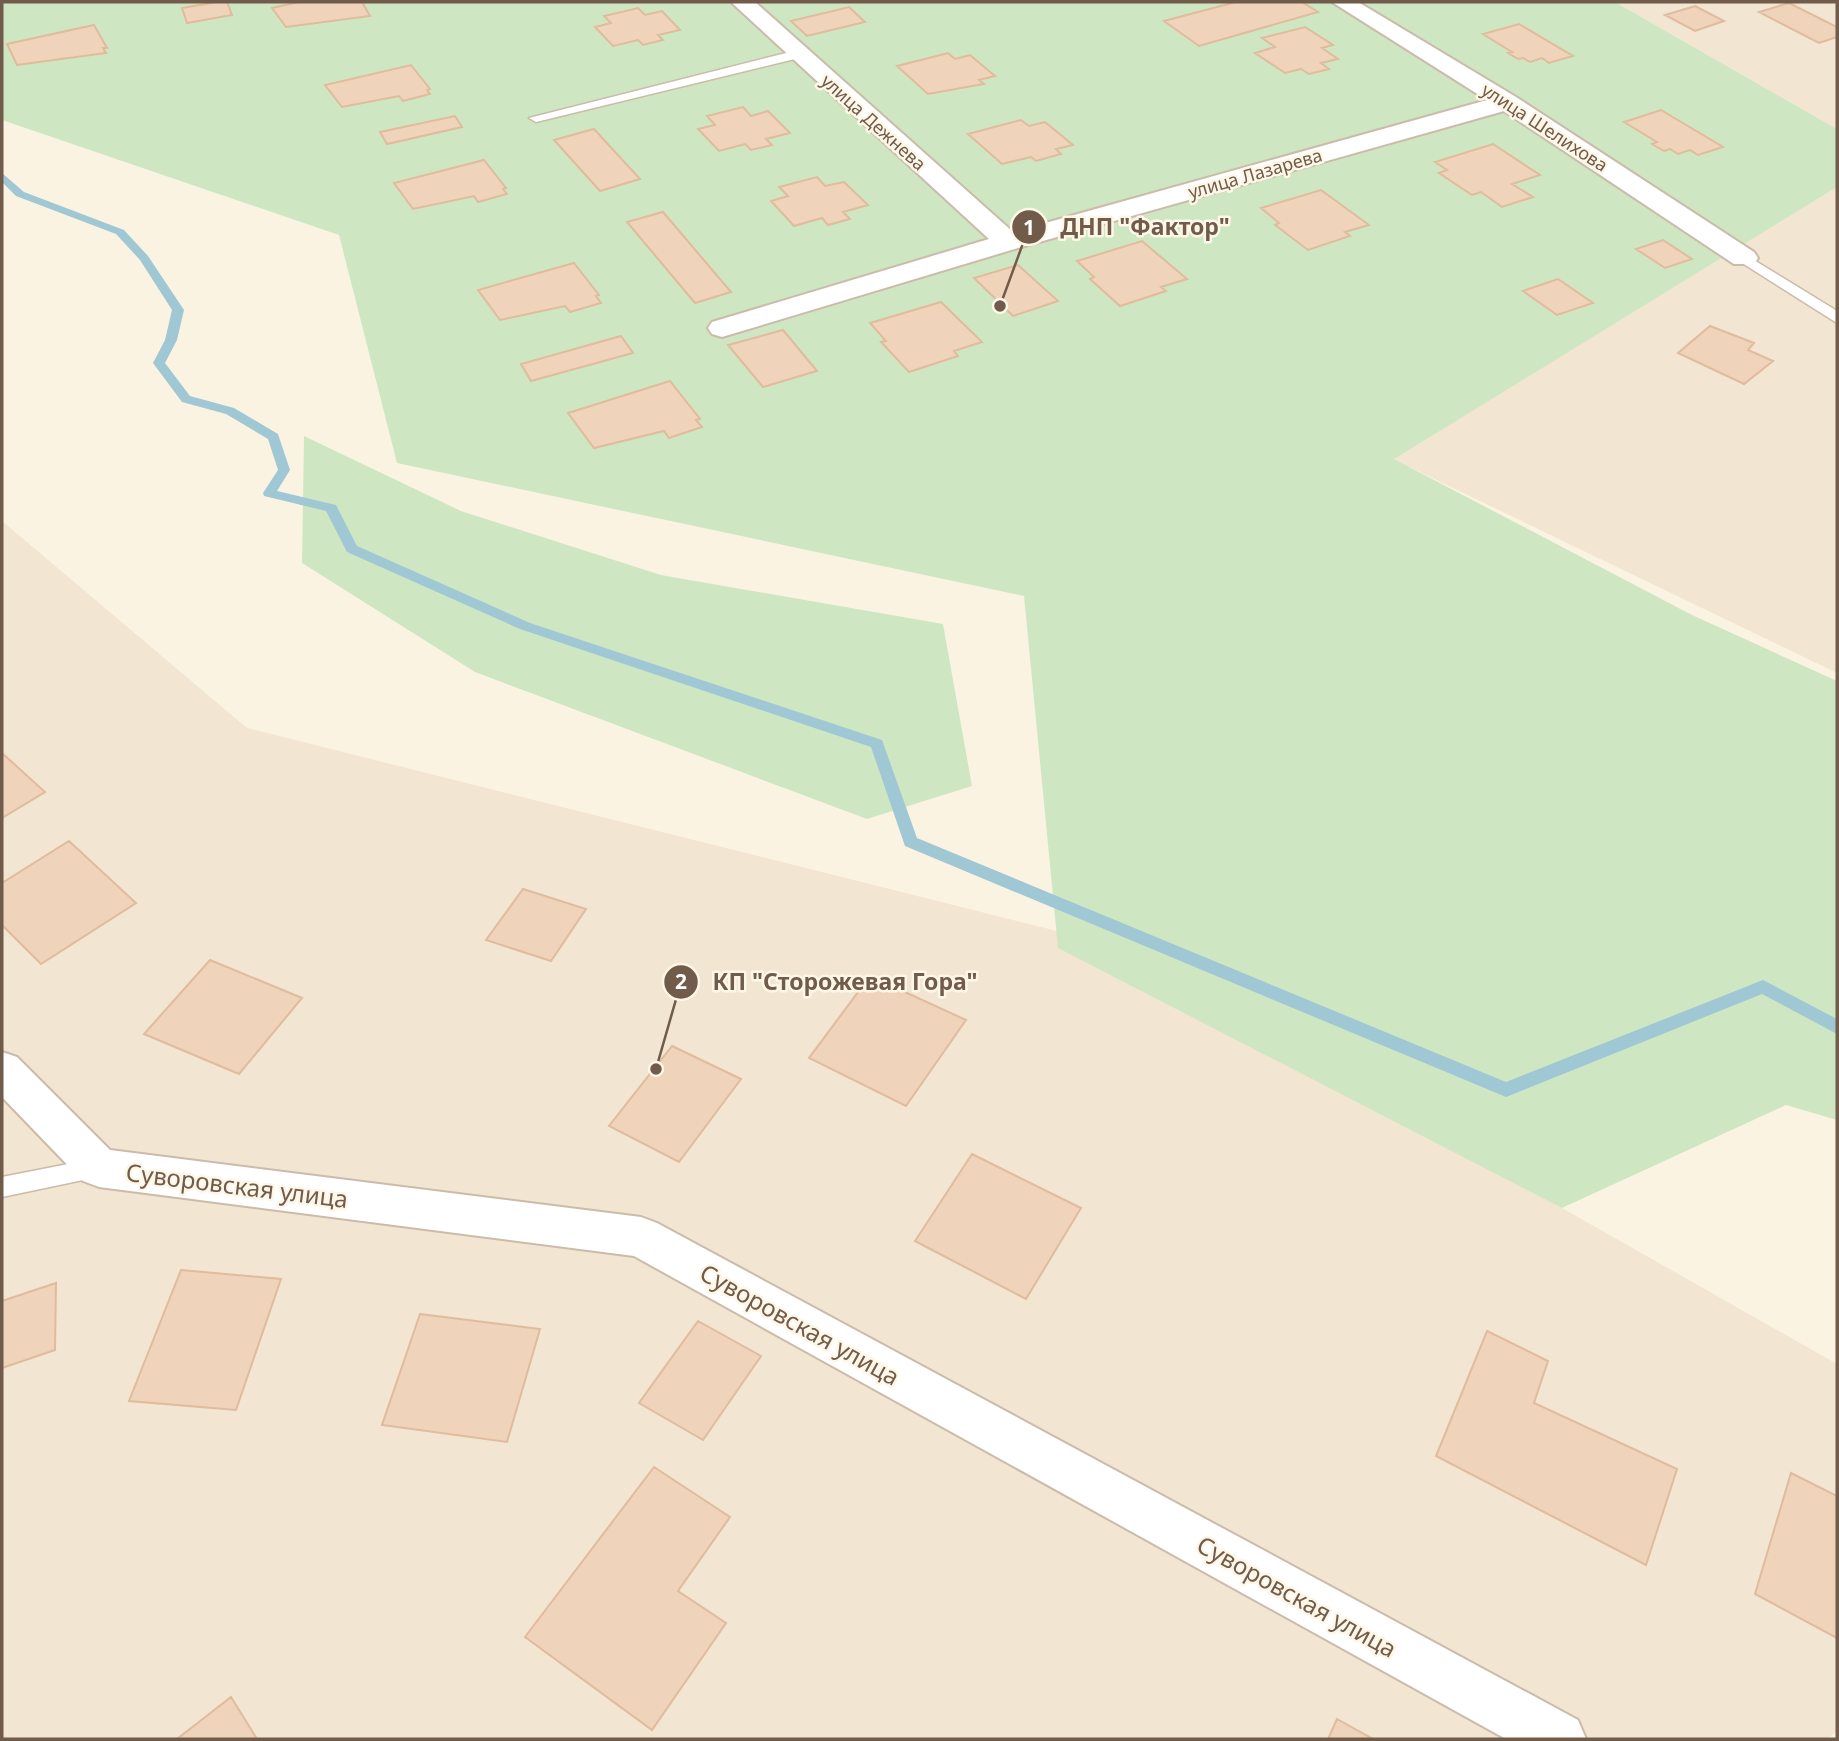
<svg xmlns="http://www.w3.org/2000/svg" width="1839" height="1741" viewBox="0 0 1839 1741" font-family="'Noto Sans',sans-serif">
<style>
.residential{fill:#f2e5d1}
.green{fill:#cee7c2}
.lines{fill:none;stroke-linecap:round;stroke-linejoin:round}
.stream{fill:#9fc8d4;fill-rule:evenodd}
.building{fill:#efd3bb;stroke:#e0bb9d;stroke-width:2}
.lane-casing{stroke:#cbbbaa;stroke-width:3}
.street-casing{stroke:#cbbbaa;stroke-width:4}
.lane{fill:#fff;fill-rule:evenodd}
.street{fill:#fff;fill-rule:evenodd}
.labels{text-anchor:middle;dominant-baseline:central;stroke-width:5;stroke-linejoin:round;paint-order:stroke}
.far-street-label{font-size:18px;fill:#715b4a;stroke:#fef7e8}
.near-street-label{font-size:24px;fill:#715b4a;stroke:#fef7e8}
.leader{fill:none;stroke:#715b4a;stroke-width:2.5}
.callout-dot{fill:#715b4a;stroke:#fef7e8;stroke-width:2.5}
.mark-label{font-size:21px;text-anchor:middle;font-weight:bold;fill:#fff}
.callout-label{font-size:23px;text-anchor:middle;font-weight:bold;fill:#715b4a;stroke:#fef7e8;stroke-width:5;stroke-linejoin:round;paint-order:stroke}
</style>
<rect width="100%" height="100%" fill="#fbf3e2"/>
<path class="residential" d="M1615,2H1837V129Z
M1837,187V673L1393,459Z
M2,521L247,728L1057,931L1562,1208L1837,1364V1731L1828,1739H2Z"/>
<path class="green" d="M2,2H1615L1837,129V187L1394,459L1692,615L1837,681V1120L1786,1105L1562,1208L1058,948L1024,596L397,463L339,235L2,120Z
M304,436L461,511L661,575L943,624L972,786L867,819L475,672L302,563Z"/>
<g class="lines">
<path class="stream" d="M2,173L24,192L124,230L148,256L184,310L177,340L165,363L190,396L234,408L278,434L290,470L277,491L336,505L357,546L530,623L882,740L917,838L1506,1082L1763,980L1837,1019V1034L1762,994L1506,1097L905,846L871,747L520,629L347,552L326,511L264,496L263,493L278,470L268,439L226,414L182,402L153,363L165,340L172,310L140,260L116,234L16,196L2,182Z"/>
</g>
<path class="building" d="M217,2H227L232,15L187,23L182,8Z
M299,2H362L370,16L286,27L272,8Z
M1236,2H1302L1318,12L1199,46L1164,21Z
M1789,3L1837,27V37L1819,43L1759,12Z
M1695,6L1724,21L1695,31L1665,15Z
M849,7L865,22L807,36L791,21Z
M638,8L645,15L662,11L680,30L658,35L663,40L643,45L638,40L613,46L595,27L611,23L604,16Z
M1519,24L1573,56L1549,63L1542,58L1530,62L1523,58L1518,59L1508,53L1512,52L1483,34Z
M94,25L107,48H103L106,53L17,65L7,44Z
M1305,27L1333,45L1322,48L1338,59L1321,63L1329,69L1309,74L1301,69L1285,73L1255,53L1275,47L1262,38Z
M948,53L955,59L970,55L995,76L979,80L984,84L928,94L897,66Z
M411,65L430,89L427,90L430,94L403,101L399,96L342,107L325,85Z
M743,107L751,116L768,111L790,133L766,139L772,145L751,150L745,144L719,151L698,129L715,125L707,116Z
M1661,110L1723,147L1698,155L1690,150L1678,154L1670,149L1664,151L1652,144L1657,142L1624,122Z
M455,116L462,127L387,144L380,132Z
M1021,120L1029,126L1045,122L1073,145L1056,149L1061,154L1036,161L1031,157L1002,164L968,134Z
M594,129L640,179L600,191L554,140Z
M1493,144L1540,175L1512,184L1533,197L1502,207L1481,192L1472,195L1439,173L1447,170L1435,162Z
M484,160L506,188L503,189L507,194L478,202L474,196L413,209L394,183Z
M817,177L825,186L844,182L868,205L843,212L850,219L828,225L822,218L794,226L771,201L788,196L779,187Z
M1321,190L1369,225L1345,232L1350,236L1308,250L1275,225L1279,223L1261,208Z
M663,212L731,292L695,303L627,222Z
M1663,240L1692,259L1665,268L1636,249Z
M1142,241L1187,279L1161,287L1166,291L1120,306L1090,279L1094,277L1077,261Z
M574,263L599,295L596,296L601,303L570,312L565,306L500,320L478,290Z
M1018,265L1058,301L1013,316L974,278Z
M1558,279L1593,303L1557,315L1523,291Z
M941,302L982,342L954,351L958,356L909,372L881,342L886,341L870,323Z
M1710,326L1754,343L1748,350L1773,361L1744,384L1678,353Z
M783,330L817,371L763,387L728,345Z
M621,336L633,353L531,381L521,364Z
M670,381L700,419L696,420L702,427L669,438L664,431L594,448L568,413Z
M2,753L45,792L2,818Z
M69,841L136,903L41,964L2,925V883Z
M523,889L586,909L551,961L486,940Z
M210,960L302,998L239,1074L144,1034Z
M870,976L966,1020L906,1106L809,1058Z
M672,1046L741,1079L679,1162L609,1126Z
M972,1154L1081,1208L1026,1299L915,1241Z
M181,1270L281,1279L236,1410L129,1401Z
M56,1283L55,1350L2,1368V1301Z
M420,1314L540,1329L507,1442L382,1425Z
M698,1321L761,1356L703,1440L639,1403Z
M1487,1331L1548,1361L1534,1403L1677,1469L1646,1565L1436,1456Z
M654,1467L730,1517L678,1591L726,1623L652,1730L525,1637Z
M1791,1473L1837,1496V1638L1755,1594Z
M231,1697L257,1739H177Z
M1337,1719L1373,1739H1328Z"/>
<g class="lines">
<defs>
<path id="lane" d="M798,50L804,54L803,57L536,122L529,118Z
M1744,254L1837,311V323L1739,261L1737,258Z
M99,1158L107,1161L111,1168L107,1175L2,1197V1177Z"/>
<path id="street" d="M731,2H755L1013,232L1487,100L1332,2H1358L1516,97L1754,252L1758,258L1754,264H1734L1504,111L1018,248L732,334L722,337L712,334L708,328L712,322L989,239Z
M2,1052L17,1057L110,1150L641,1217L657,1223L1578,1720L1586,1739H1506L634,1256L99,1187L83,1181L2,1097Z"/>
</defs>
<use href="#lane" class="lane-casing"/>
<use href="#street" class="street-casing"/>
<use href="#lane" class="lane"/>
<use href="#street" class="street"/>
</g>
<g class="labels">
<g class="far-street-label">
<text transform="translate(874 122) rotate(42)">улица Дежнева</text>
<text transform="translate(1545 127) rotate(33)">улица Шелихова</text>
<text transform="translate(1255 173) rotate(-16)">улица Лазарева</text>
</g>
<g class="near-street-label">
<text transform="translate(237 1185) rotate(7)">Суворовская улица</text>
<text transform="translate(800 1324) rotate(29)">Суворовская улица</text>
<text transform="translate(1297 1596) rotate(29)">Суворовская улица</text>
</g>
</g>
<path class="leader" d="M1000 306L1029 227M656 1069L681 982"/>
<g class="callout-dot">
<circle cx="1000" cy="306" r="7"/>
<circle cx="656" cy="1069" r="7"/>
<circle cx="1029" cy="227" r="18"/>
<circle cx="681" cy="982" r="18"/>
</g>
<g class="mark-label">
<text x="1029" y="235">1</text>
<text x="681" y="989">2</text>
</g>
<g class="callout-label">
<text x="1145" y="235">ДНП "Фактор"</text>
<text x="845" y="990">КП "Сторожевая Гора"</text>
</g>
<rect width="1839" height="1741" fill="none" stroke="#715b4a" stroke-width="7"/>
</svg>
